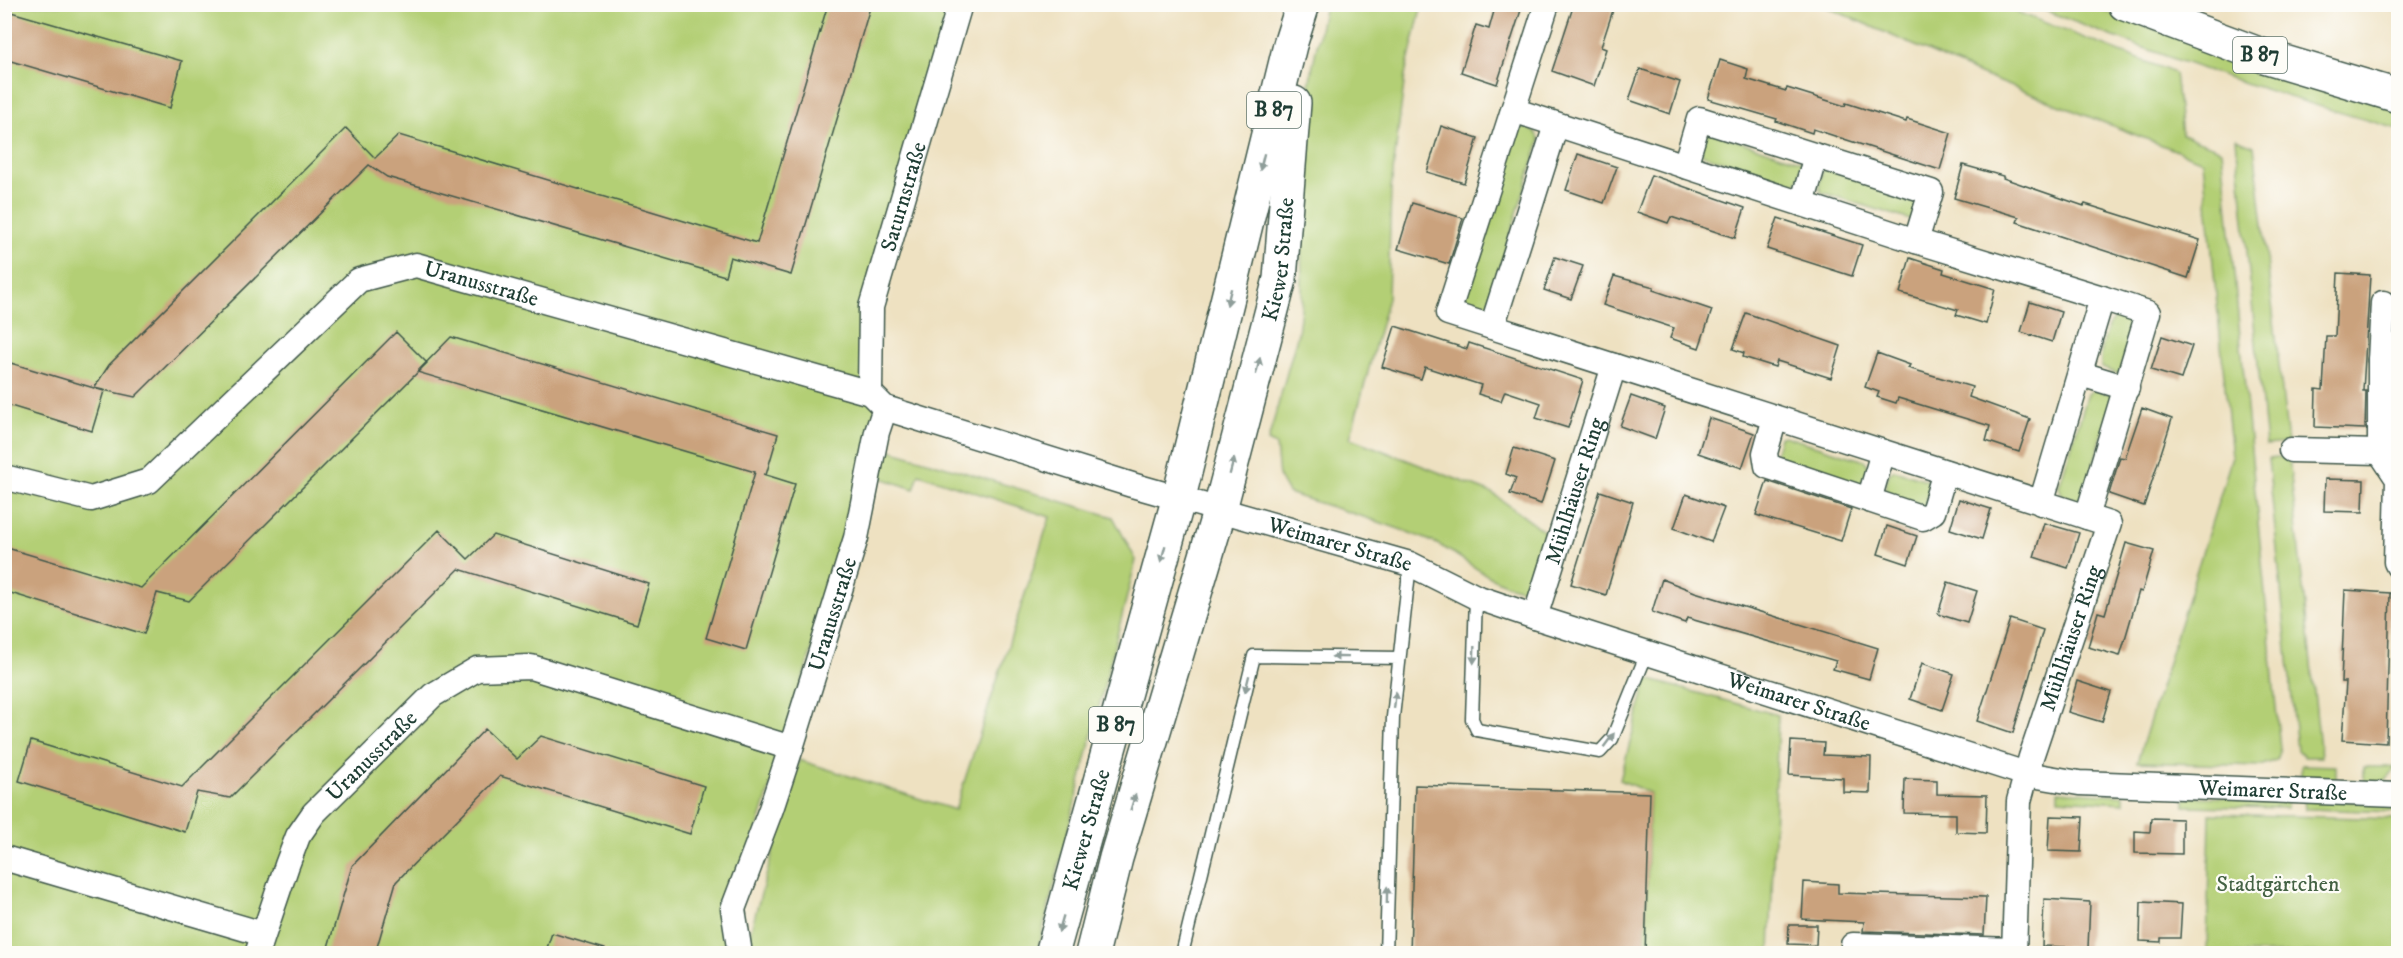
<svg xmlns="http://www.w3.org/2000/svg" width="2403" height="958" viewBox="0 0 2403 958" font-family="'IM FELL DW Pica',serif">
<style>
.green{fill:#b3cf75;stroke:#698654;stroke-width:1.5}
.building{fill:#caa27d}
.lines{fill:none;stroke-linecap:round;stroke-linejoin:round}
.lane-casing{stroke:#3e5649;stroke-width:15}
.street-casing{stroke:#3e5649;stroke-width:27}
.primary-casing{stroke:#3e5649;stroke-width:36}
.lane{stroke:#fff;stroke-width:12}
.street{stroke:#fff;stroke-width:24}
.primary{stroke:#fff;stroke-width:33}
.oneway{fill:#8f9e9a}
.labels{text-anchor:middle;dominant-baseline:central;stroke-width:4.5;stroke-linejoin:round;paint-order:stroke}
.shield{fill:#fdfcf7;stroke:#62766e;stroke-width:1.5}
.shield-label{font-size:21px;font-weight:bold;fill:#1f3d34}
.street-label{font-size:22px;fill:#1f3d34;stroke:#fdfcf7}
.park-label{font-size:22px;fill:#446244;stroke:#fdfcf7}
</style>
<rect width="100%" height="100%" fill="#fdfcf7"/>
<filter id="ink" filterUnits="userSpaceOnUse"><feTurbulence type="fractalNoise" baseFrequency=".0167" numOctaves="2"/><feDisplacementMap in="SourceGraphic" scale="12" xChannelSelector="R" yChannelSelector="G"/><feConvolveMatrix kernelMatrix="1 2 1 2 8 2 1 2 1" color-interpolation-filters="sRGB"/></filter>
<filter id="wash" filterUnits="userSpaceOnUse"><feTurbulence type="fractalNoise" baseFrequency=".008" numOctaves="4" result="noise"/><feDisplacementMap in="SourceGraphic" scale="24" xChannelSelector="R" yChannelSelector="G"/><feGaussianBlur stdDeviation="1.35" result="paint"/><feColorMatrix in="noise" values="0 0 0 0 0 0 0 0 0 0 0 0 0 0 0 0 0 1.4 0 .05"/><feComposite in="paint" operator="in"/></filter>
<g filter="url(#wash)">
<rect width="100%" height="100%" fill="#eee1c1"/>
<path class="green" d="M5,5H957L871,307L870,393L885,408L733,909L738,953L5,954Z
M1325,5H1422L1405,75L1391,188L1388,298L1350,438L1492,493L1549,535L1531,590C1493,588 1466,557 1433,542C1386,522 1336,509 1288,493L1279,477L1276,445L1268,441L1298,333L1302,300L1300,146L1309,85Z
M1822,5H1999L2175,73L2182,135L2222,150L2280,749L2276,760L2260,766L2137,762L2232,457L2203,161L1982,75Z
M2031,5H2089L2223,54L2398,108V129C2271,94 2153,54 2031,5Z
M1520,126L1535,131L1540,140L1488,305L1479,310L1465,306L1461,300Z
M1707,131L1803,162L1798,181L1794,184L1703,155L1701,151Z
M2236,139L2254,146L2288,443L2266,445Z
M1823,169L1918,194L1914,221L1821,192L1819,187Z
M2117,315L2135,321L2119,374L2102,368C2098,354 2107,324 2117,315Z
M2095,389L2114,395L2083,499L2079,501L2062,495L2059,486L2088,394Z
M1784,436L1865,461L1869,467L1864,484L1859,488L1774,459L1780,437Z
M887,449L1113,517L1136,560L1037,953L744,954L799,760L955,810L1050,517L919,474L914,489L881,478Z
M2289,457L2321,757H2304L2297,750L2268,459Z
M1894,470L1927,480L1930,484L1925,506L1884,493L1889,474Z
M1647,679L1778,715L1770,953H1645L1650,793L1620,780Z
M2301,765L2336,766V782L2301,784Z
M2364,767H2395C2388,783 2379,783 2364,782Z
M2058,791L2124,795V803L2058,799Z
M2185,797L2287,798V808L2185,806Z
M2304,799L2398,804V812L2305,809Z
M2210,814L2398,819V953H2207Z"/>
<g id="blocks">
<path class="building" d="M828,4H871L791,275L730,257L725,276L387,177L369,165L135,397L94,388L109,365L346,128L375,158L399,135L757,243Z
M1496,4H1523L1497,84L1461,72L1476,25L1489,29Z
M1574,4H1615L1601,47L1606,49L1594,86L1552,71Z
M4,10L182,61L170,108L4,59Z
M1720,60L1748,69L1746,79L1786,91L1787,88L1845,106L1846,103L1906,122L1907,119L1951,133L1940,170L1813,129L1812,133L1776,121L1777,119L1708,99Z
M1640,69L1680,82L1670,114L1629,100Z
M1441,126L1478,138L1464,183L1427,172Z
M1578,154L1617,167L1604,203L1566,190Z
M1963,165L2003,176V178L2084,206L2085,204L2200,240L2188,278L2017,222L2019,217L1954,198Z
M1651,175L1745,208L1735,238L1671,217L1668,223L1637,212Z
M1412,203L1463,218L1449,264L1398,249Z
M1778,218L1862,245L1852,276L1767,249Z
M1555,257L1583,266L1571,299L1544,290Z
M1910,258L1944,269L1943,273L1995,289L1986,324L1956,315L1958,310L1900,293Z
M2338,273L2370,275L2363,391H2366L2365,429L2315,427L2316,389L2323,390L2326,336H2335Z
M1614,276L1654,287L1653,290L1712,310L1699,348L1670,338L1674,328L1603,305Z
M2030,302L2061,312L2052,342L2021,332Z
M1746,313L1841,346L1831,378L1777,361L1775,367L1743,357L1744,353L1733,349Z
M1395,326L1467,349L1469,343L1583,380L1568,428L1536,418L1541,403L1505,391L1501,401L1478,394L1481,385L1425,367L1421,379L1382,367Z
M396,332L427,363L189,601L157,593L144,634L4,591V547L141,588Z
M2162,336L2192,346L2181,379L2151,370Z
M451,337L778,434L766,475L763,474L795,484L746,650L706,638L755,472L417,372Z
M1877,353L1910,365L1908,368L1972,387L1969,397L2030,419L2019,452L1986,441L1990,426L1898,398L1896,403L1877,397L1879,392L1865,387Z
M4,361L104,391L92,431L4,404Z
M1631,396L1665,408L1655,439L1620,426Z
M2142,408L2172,419L2144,506L2109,494L2120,457L2125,458Z
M1709,418L1754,433L1742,468L1698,453Z
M1514,448L1555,461L1541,504L1510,494L1516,478L1506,474Z
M2325,479L2364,480L2363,512L2324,511Z
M1767,481L1851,509L1841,541L1756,515Z
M1600,491L1633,502L1606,595L1571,584Z
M1686,494L1724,508L1711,542L1674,528Z
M1959,499L1991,509L1982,539L1950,529Z
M2044,523L2079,533L2068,568L2034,557Z
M1887,526L1917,536L1908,564L1878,554Z
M439,530L468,559L493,535L649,584L637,624L459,569L230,798L197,792L185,832L19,781L31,741L182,787Z
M2126,543L2154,551L2142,592L2139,591L2120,656L2088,647L2098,612L2105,614Z
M1662,579L1695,592L1878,648L1869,679L1833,669L1836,661L1687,618L1685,623L1652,612Z
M1948,582L1977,591L1967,623L1938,614Z
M2345,590L2390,593L2386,743L2342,740L2346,682H2341Z
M2010,619L2043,630L2013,733L1977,721Z
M1922,663L1954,674L1942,710L1910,699Z
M2077,681L2111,692L2102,722L2068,712Z
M485,729L517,759L541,736L704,786L690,834L500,776L396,882L375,954H326L352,866Z
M1791,741L1824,743L1823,755L1871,757L1870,793L1843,792V778L1789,775Z
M1905,779L1937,780V794L1987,795L1986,833L1956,832V814L1904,813Z
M1415,785L1650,793L1645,954H1410Z
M2050,816L2083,817L2081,852L2048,851Z
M2151,818L2182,819V854L2135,853V831L2150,832Z
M1804,882L1838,884V893L1986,897L1984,935L1863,931L1864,922L1802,919Z
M2044,899L2090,902L2088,948L2042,946Z
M2141,902L2182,904L2180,938H2161V942L2140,941Z
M1789,925H1817L1816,945L1788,944Z
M552,933L605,949L604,954H545Z"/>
</g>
</g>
<g filter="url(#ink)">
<use href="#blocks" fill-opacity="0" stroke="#3e5649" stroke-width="1.5"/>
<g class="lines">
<defs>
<path id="lane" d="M1476,597L1472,719L1477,730L1600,752L1612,739L1647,653
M1182,954L1254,656L1399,658
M1386,954L1393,717L1410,564"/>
<g id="street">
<path d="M1513,110L1547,4"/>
<path d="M1685,166L1699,119L1931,192L1916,241"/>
<path d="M1802,204L1816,156"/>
<path d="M1492,327L1556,125"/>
<path d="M2380,360L2383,303"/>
<path d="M2398,360H2380V452L2398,479L2396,562L2398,566"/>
<path d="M2081,374L2127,388"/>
<path id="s1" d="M870,393L871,307L960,4"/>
<path d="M1775,418L1765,453L1767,466L1923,518L1933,512L1945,472"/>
<path d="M2291,450L2380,452"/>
<path id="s2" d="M4,477L91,499L149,481L359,280L416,265L870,393L885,408L1132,485L1410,564L1476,597L1535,617L2026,774L2079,783L2398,795"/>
<path d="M1869,500L1883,452"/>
<path d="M2087,517L2148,313L2102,298"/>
<path id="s3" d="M1535,617L1614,366"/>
<path d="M4,858L263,934"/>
<path d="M1853,945L2014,950"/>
<path id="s4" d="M257,954L287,865L298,836L314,813L433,695L477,669L531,667L791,748L856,538L877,432L885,408"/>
<path d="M738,954L739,947L733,909L771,809L791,748"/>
<path id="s5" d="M2014,954L2019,801L2031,757L2109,524C1889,454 1669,383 1448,313L1513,110L1916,241L2102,298L2041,503"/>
</g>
<g id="primary">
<path d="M2125,4L2264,56L2398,96"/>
<path id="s6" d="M1052,954L1179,497L1290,45L1303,4"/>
<path id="s7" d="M1092,954L1116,858L1220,509L1280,279L1294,103"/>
</g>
</defs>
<use href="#lane" class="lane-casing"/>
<use href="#street" class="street-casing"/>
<use href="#primary" class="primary-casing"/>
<use href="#lane" class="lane"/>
<use href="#street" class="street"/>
<use href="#primary" class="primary"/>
</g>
<defs><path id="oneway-solid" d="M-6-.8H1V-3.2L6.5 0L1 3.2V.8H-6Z" transform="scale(1.5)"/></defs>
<g class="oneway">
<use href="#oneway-solid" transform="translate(1262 162) rotate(104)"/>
<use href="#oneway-solid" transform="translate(1229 297) rotate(104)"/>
<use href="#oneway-solid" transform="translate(1258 366) rotate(-76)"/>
<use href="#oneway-solid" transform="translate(1232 466) rotate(-75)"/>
<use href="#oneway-solid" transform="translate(1163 554) rotate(105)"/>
<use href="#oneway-solid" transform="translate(1474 655) rotate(92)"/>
<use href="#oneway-solid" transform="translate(1340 657) rotate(-179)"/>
<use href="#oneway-solid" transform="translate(1247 684) rotate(104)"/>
<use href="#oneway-solid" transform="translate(1395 700) rotate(-84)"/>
<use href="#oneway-solid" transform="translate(1609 740) rotate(-53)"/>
<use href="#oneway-solid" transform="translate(1133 802) rotate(-73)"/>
<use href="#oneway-solid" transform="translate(1387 895) rotate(-89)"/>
<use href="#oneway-solid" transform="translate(1061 924) rotate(106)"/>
</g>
</g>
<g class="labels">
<g class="shield">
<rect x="2233" y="37" width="54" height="36" rx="4.5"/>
<rect x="1247" y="92" width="54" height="36" rx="4.5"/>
<rect x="1089" y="707" width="54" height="36" rx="4.5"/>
</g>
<g class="shield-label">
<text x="2260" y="55">B 87</text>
<text x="1274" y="110">B 87</text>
<text x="1116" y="725">B 87</text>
</g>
<g class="street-label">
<text stroke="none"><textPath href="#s1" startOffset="201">Saturnstraße</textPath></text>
<text stroke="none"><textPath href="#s7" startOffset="720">Kiewer Straße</textPath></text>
<text stroke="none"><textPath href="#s2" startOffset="568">Uranusstraße</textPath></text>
<text stroke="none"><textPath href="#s3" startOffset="132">Mühlhäuser Ring</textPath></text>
<text stroke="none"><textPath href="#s2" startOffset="1468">Weimarer Straße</textPath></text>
<text stroke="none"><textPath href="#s4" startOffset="838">Uranusstraße</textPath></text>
<text stroke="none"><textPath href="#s5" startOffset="324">Mühlhäuser Ring</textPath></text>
<text stroke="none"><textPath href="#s2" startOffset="1954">Weimarer Straße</textPath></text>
<text stroke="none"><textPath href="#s4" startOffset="234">Uranusstraße</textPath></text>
<text stroke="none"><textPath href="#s2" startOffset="2440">Weimarer Straße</textPath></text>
<text stroke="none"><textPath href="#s6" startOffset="129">Kiewer Straße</textPath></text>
</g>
<g class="park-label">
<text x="2278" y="884">Stadtgärtchen</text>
</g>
</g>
<rect width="2403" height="958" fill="none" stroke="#fdfcf7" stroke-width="24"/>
</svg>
